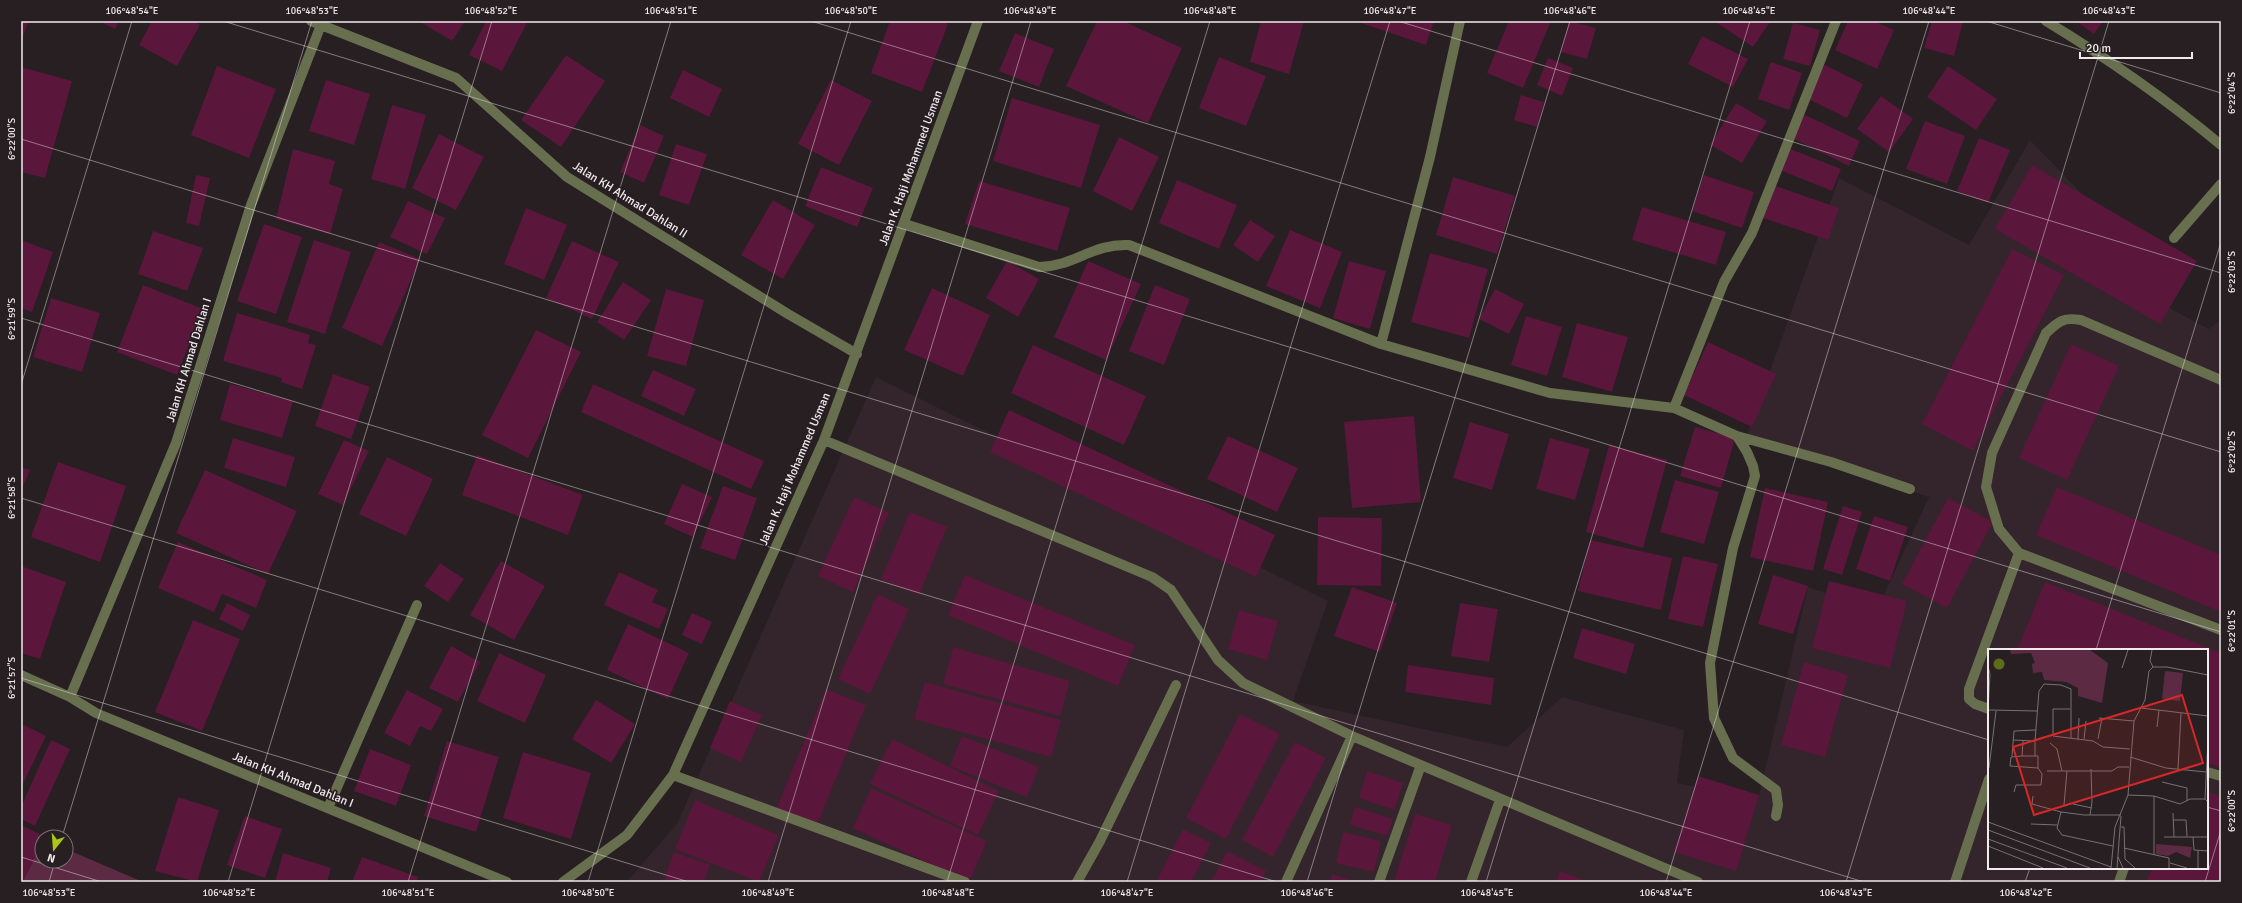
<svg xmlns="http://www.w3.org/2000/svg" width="2242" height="903" viewBox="0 0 2242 903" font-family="Signika,sans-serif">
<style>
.built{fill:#33252b;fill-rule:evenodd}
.green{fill:#5c2b43}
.building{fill:#5a163b}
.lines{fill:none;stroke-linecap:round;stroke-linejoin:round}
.minor{stroke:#676f4f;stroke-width:10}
.ticks{fill:none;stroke:#f1ebed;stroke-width:1;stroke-opacity:0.45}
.labels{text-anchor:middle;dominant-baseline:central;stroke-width:3.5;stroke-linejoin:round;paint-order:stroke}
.street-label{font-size:12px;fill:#f1ebed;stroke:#271f22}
.inset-road{fill:none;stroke:#787173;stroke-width:1}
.view{fill:#d62828;fill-opacity:0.15;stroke:#d62828;stroke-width:2}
.inset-edge{fill:none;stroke:#f1ebed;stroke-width:2}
.neatline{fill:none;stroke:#f1ebed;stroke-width:1.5}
.ticks-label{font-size:10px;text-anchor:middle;fill:#f1ebed}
</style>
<rect width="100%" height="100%" fill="#271f22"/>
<path class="built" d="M2030,140L2138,252L2130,287L2209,329L2221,319V882H626L677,824L876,377L1328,601L1293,701L1507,747L1562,697L1684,730L1677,783L1758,800L1808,587L1877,610L1929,497L1746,438L1839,178L1969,245ZM1989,650H2207V868H1989Z"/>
<path class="green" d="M42,839V861H66V849L143,882H21Z"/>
<path class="building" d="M21,21H29L21,41Z
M99,21H119L115,29Z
M152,21H194L200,25L177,66L139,45Z
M419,21H465L452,41Z
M486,21H528L502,71L469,55Z
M890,21H939L948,24L922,92L871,73Z
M1097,21H1123L1182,48L1148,123L1066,86Z
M1261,21H1304L1289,74L1250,62Z
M1355,21H1434L1426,45Z
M1509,21H1551L1523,88L1487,73Z
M1569,21L1596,28L1587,59L1561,52Z
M1719,21H1769L1770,22L1753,47L1717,23Z
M1848,21H1874L1894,30L1877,69L1835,50Z
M1932,21H1963L1954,56L1924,48Z
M2076,21H2103L2094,34Z
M1793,23L1820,30L1810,66L1783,59Z
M1015,33L1054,49L1039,87L999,71Z
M1702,36L1748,59L1733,87L1688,64Z
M566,55L605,81L561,147L521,120Z
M1219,57L1266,76L1246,126L1199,108Z
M1548,58L1573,68L1562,96L1537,85Z
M1771,62L1802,73L1789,110L1758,99Z
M1823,64L1863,84L1847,118L1806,98Z
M217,66L276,89L249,158L191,135Z
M1948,66L1997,99L1976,130L1927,97Z
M21,67L72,81L45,178L21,172Z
M683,70L722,89L709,117L670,98Z
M326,80L370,94L354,145L309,131Z
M831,80L872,101L839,165L798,144Z
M1521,95L1544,102L1537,127L1514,120Z
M1881,96L1913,119L1889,152L1857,129Z
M1012,98L1100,125L1081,188L993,161Z
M1736,103L1767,121L1742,163L1710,145Z
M392,105L426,115L405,189L371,179Z
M1801,113L1860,141L1849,166L1790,137Z
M1925,121L1965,136L1947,184L1906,169Z
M640,125L664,136L644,183L620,172Z
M439,134L484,157L456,210L412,188Z
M1119,137L1159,157L1132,211L1093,191Z
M1979,138L2010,150L1988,203L1957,191Z
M676,144L707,154L689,205L659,195Z
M1788,148L1841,169L1832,191L1780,170Z
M293,149L335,161L329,184L343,189L330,234L276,219Z
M2032,165L2197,261L2160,324L1995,229Z
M821,167L873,188L857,227L805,206Z
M196,175L210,178L199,226L186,223Z
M1704,175L1754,192L1742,228L1692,211Z
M1453,177L1515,196L1497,254L1436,235Z
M1177,180L1237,205L1219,249L1159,223Z
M979,181L1070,208L1057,251L965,224Z
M1773,185L1839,208L1828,240L1763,218Z
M773,200L815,225L783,279L741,255Z
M408,201L445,218L427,254L390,237Z
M1642,207L1726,232L1716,265L1632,240Z
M526,208L567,225L544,280L504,264Z
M1250,220L1275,236L1258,262L1233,245Z
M264,224L302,237L276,314L237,301Z
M1290,230L1342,252L1320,308L1266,286Z
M153,231L203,248L187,291L138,274Z
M21,240L53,252L32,312L21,308Z
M314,240L351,252L325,334L287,322Z
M572,241L619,262L592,319L546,298Z
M379,242L420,259L382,346L342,328Z
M2012,249L2064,275L1973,451L1922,424Z
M1430,253L1488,269L1469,338L1411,322Z
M1007,261L1039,279L1018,317L986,298Z
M1088,261L1141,284L1106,360L1054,337Z
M1349,261L1386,271L1370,329L1333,318Z
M623,282L651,300L624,340L597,322Z
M143,285L203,309L177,375L117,352Z
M1155,285L1190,299L1164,365L1129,351Z
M932,288L990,315L963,376L904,350Z
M666,289L704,300L686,366L647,356Z
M1495,289L1524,304L1509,334L1479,319Z
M51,298L100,313L82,372L33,357Z
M237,313L310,335L308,343L316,345L302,389L281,382L282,378L223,361Z
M1526,316L1562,327L1547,376L1511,365Z
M1577,323L1628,337L1612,392L1562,377Z
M536,330L581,352L528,458L482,435Z
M1708,342L1776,374L1752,427L1684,395Z
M2071,344L2119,366L2067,480L2019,458Z
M1033,345L1146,396L1124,445L1011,393Z
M653,370L696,389L684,416L641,396Z
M333,374L370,387L351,439L315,426Z
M230,384L293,401L282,438L220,420Z
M593,384L764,461L751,489L581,412Z
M1009,410L1275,535L1256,577L990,452Z
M1414,416L1421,502L1352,508L1344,422Z
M1470,422L1509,434L1492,490L1453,478Z
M1695,427L1735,438L1721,488L1680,476Z
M1228,436L1298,468L1277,512L1207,479Z
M233,438L295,457L286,487L224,468Z
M1550,438L1590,449L1575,500L1536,489Z
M344,440L369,451L343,505L318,494Z
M1609,445L1667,460L1643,548L1586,532Z
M477,455L583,495L568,535L462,495Z
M387,457L433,479L406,536L359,514Z
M58,462L126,486L100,562L31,537Z
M21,467L30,470L21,491Z
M205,470L297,511L268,574L176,533Z
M1675,480L1719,492L1704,544L1660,532Z
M682,484L712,497L693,537L664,524Z
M723,486L757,498L735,560L700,548Z
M2057,487L2221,555V612L2036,535Z
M1765,488L1828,502L1813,571L1750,557Z
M854,497L889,513L853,592L818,576Z
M1948,498L1993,522L1947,608L1902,584Z
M1843,506L1862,512L1842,575L1823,569Z
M910,512L947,527L919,595L881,579Z
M1874,516L1908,527L1890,581L1856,569Z
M1318,517L1382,518L1381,586L1317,585Z
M1590,540L1672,558L1661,610L1578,591Z
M178,542L267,580L256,608L222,594L214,612L158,588Z
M1683,556L1718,564L1703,627L1668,619Z
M501,561L545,586L514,640L470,615Z
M440,563L464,579L448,602L424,586Z
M21,566L66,582L40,659L21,653Z
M619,572L658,590L652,602L668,609L659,629L604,605Z
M965,575L1135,645L1118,686L948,615Z
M1773,575L1808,586L1793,634L1758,624Z
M1829,581L1907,601L1890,668L1812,648Z
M2045,582L2221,653V768L2207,763V650H2017Z
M1352,587L1397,603L1380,652L1334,636Z
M878,594L909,609L870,694L838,679Z
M227,603L250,615L243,631L219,619Z
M1460,603L1498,609L1489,662L1451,656Z
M1239,610L1278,621L1267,660L1228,649Z
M692,613L712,622L702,644L682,635Z
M193,620L240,639L202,731L155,712Z
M628,624L689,653L668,699L607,670Z
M1582,628L1635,644L1626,674L1573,658Z
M451,646L480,662L458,702L429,688Z
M953,647L1070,681L1060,716L943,684Z
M499,653L546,675L525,723L477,701Z
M1804,662L1848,675L1825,757L1781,745Z
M1408,665L1494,678L1491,705L1405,692Z
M925,682L1061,720L1051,757L914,719Z
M826,689L866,705L817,825L776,809Z
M407,690L443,709L431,731L420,726L410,746L384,733Z
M596,700L635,724L611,763L572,739Z
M730,701L762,715L741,762L710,748Z
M1240,714L1280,734L1226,839L1186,818Z
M24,725L46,736L21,788V731Z
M962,736L1039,767L1027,797L950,766Z
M892,739L999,791L978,835L870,784Z
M51,740L70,749L35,826L21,819V807Z
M447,741L499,757L476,832L424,816Z
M1295,742L1326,758L1273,857L1242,840Z
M370,749L411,765L396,806L354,791Z
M523,752L591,773L571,839L503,818Z
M1367,771L1403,783L1394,810L1359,798Z
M1698,776L1759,795L1736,871L1674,852Z
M871,788L987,841L969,882L853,828Z
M2207,791L2221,797V882H2146L2152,868H2207Z
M178,797L219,810L197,882L155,871Z
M695,800L779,835L759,882L675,849Z
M1355,807L1393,819L1387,836L1350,825Z
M1415,814L1452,825L1435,882H1394Z
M245,816L282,829L265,878L227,865Z
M21,825L46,837H42V843L23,882H21Z
M1183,829L1211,843L1191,882H1156Z
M1343,832L1381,841L1374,872L1336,863Z
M1227,851L1266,871L1261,882H1211Z
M674,852L710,865L704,882H663Z
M283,853L331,868L327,882H275Z
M362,857L418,877L416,882H352Z
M1560,871L1589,882H1556Z
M1332,874L1358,882H1330Z"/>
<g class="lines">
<path class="minor" d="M311,21L456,78L567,177L788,314L857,354
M2046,21C2107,58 2166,99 2221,145
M905,224L1039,267C1073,267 1093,243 1129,245L1381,344L1550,393L1674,408L1737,436L1747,452L1753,466L1755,476L1733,548L1710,663L1714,718L1733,758L1776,790L1778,805L1776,816
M2174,238L2221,184
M1381,344L1430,157L1460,21
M1674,408L1724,282L1752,233L1836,21
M1737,436L1831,462L1910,489
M824,440L1152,577L1171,590L1218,660L1243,683L1352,736L1698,882
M2019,553L2221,630
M21,675L70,697L96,713L507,882
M70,697L176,443L251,205L321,25
M1989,709L1975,704L1969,699V689L2019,553L1999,529L1986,487L1992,453L2046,333C2059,321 2063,317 2081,320L2221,380
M2207,772L2221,776
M673,775L965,882
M328,808L417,605
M563,882L627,835L673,775L824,440L978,21
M1077,882L1100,841L1176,685
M1286,882L1352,736
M1379,882L1421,765
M1471,882L1500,800
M1955,882L1989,779
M2119,882L2124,868"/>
</g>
<path class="ticks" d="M223,21L2221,632M811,21L2221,452M1398,21L2221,273M1986,21L2221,93M21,139L1989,740M21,318L1864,882M21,385L132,21M21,498L1277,882M2096,650L2221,242M21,678L689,882M2207,807L2221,811M62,837L312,21M21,857L102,882M49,882L55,861M228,882L492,21M408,882L671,21M588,882L851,21M768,882L1031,21M947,882L1210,21M1127,882L1390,21M1307,882L1570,21M1486,882L1750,21M1666,882L1929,21M1846,882L2109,21M2025,882L2030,868M2205,882L2221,830"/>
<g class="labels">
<g class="street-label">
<text transform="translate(911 168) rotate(-70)">Jalan K. Haji Mohammed Usman</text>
<text transform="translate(630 200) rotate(32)">Jalan KH Ahmad Dahlan II</text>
<text transform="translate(189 360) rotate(-73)">Jalan KH Ahmad Dahlan I</text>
<text transform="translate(795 469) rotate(-67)">Jalan K. Haji Mohammed Usman</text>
<text transform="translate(293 780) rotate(22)">Jalan KH Ahmad Dahlan I</text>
</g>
</g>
<g transform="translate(1988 649)">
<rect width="220" height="220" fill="#271f22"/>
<path d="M22,1H102L120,14L114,54L90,47V39L78,33L56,31L54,23L45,24L44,15L47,14L43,4L23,5ZM177,22L195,24L192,52L174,50ZM168,195L204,198L202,209L188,203L180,207L168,205Z" fill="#5c2b43"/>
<path d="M5.5 15a5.5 5.5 0 1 1 11 0a5.5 5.5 0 1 1-11 0Z" fill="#5d6c19"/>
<path class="inset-road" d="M164,1L162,12L165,18M0,17L2,25L0,62M134,19L140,1M153,59L220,67M82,60H65V87L105,92L115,98L142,100M1,61L49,62M111,69L146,72M169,78L171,61M90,90L91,69M96,90L98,72M110,90L114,69M25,91L47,92M220,91L217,150L220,153M35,92L34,107L23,108L22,117L50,119M62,94L69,100L74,122H124L130,118H141M24,107L26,82L48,81M34,107H47M142,108L178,119L218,123M1,119L8,62M190,120L193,64M59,122H74M174,133L199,139V152M26,143L28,136H53L54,125L50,119V107H47V92L51,42L56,35L73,36L83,40V89M140,146L166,147L192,155L202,150H217M45,147L44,155L73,163L96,166H133M85,155L104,159M76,156L79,122M73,163L69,179L74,186L125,197M185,164L186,188M102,166L104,153L103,120M185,171H198L199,187M0,173L123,218M43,175L69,176M133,178H136L137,210L147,219M0,181L102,219M176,188H205L206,201L220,202M205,188H220M0,190L79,219M0,197L55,219M136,199L181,209V219M166,206V147M130,208L135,219M182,214L199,219M123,219L127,178L140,146L146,72L157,51L161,22L165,18H179L220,26M129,219L133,167M210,219V202"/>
<path class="view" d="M194,46L215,114L46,166L25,98Z"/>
<rect width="220" height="220" class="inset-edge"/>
</g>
<rect width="2242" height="903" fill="none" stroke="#271f22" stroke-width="44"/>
<g transform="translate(54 849) rotate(197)"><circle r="19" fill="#271f22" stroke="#787173"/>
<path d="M0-3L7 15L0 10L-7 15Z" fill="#abc615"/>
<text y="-6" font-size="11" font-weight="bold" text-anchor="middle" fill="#f1ebed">N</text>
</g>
<path d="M2080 52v6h112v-6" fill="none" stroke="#f1ebed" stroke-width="2"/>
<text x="2086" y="52" font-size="12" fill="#f1ebed" stroke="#271f22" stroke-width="3" paint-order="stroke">20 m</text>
<rect x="22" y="22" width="2198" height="859" class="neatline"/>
<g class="ticks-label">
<text x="132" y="14">106°48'54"E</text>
<text x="312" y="14">106°48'53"E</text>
<text x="491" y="14">106°48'52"E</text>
<text x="671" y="14">106°48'51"E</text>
<text x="851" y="14">106°48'50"E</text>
<text x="1030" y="14">106°48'49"E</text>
<text x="1210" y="14">106°48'48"E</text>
<text x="1390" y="14">106°48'47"E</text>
<text x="1570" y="14">106°48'46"E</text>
<text x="1749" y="14">106°48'45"E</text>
<text x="1929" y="14">106°48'44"E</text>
<text x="2109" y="14">106°48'43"E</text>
<text transform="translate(2231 93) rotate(-90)" y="4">6°22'04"S</text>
<text transform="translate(11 139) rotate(-90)" y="4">6°22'00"S</text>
<text transform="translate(2231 272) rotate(-90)" y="4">6°22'03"S</text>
<text transform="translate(11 319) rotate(-90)" y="4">6°21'59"S</text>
<text transform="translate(2231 452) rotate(-90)" y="4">6°22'02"S</text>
<text transform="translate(11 498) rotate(-90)" y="4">6°21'58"S</text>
<text transform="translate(2231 631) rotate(-90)" y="4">6°22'01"S</text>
<text transform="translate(11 678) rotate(-90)" y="4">6°21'57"S</text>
<text transform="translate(2231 811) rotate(-90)" y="4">6°22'00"S</text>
<text x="49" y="896">106°48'53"E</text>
<text x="229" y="896">106°48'52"E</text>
<text x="408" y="896">106°48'51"E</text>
<text x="588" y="896">106°48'50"E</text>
<text x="768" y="896">106°48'49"E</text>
<text x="948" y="896">106°48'48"E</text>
<text x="1127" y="896">106°48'47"E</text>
<text x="1307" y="896">106°48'46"E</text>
<text x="1487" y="896">106°48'45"E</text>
<text x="1666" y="896">106°48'44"E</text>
<text x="1846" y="896">106°48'43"E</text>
<text x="2026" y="896">106°48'42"E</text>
</g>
</svg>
